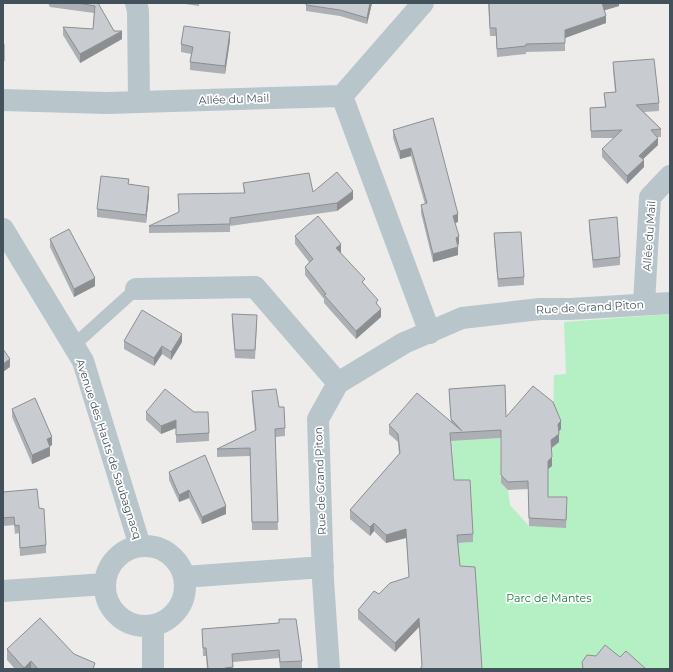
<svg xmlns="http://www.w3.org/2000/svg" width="673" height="672" viewBox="0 0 673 672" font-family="Montserrat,sans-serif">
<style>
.green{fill:#b5f0c4}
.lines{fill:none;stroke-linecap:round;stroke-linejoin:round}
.lane{stroke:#b8c6cc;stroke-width:13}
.street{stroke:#b8c6cc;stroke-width:22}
.wall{fill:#acafb4}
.shaded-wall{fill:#8c8f92}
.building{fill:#c8ccd1;stroke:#8c8f92}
.labels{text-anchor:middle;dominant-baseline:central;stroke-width:3.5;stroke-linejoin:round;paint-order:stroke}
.street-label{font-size:11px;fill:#43525a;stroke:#fff}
.park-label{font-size:11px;fill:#117e39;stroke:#fff}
</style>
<rect width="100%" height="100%" fill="#eeebeb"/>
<path class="green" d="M670,314V669H481L460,575L457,543L473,542L454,488L452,441L500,438L501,483L508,490L510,505L529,526L548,505V469L552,465L554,375L566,374L564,322Z"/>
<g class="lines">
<path class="lane" d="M73,346L136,289"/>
<path class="street" d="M136,3L138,11L139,102
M342,96L430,333
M3,100L106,103L342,96L423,3
M3,229L83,361L140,546
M136,289L255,287L338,383
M644,304L650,197L670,176
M105 586a40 40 0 1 1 80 0a40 40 0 1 1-80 0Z
M184,577L323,567
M3,591L105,584
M153,625V669
M329,669L323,580L318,419L338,383L404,343L462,318L540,309H570L670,303"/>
</g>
<path class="wall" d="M48,3H98L114,31L122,39L80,63L63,35V27L93,29L94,13L50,7Z
M178,3H199V6Z
M372,3L367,24L340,16L306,11V5Z
M488,3H619V6L605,10L606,23L565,38V51L526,52V54L497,57L496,36H490Z
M230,40L225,74L190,70V62L191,54L181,52V44Z
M613,62L659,103V111L644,112L661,129V137H657L658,145L643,159L644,167L627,184L602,157V149L614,138H591L590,108L605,107L604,93L615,92L613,70Z
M433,118L458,222L455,223L459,244L457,245L458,255L433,262L421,213V205L425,204L411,156L400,159L393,138V130Z
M243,183L313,192L353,199L337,211L230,226V232L149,233V226L244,193Z
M129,185L149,195L146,223L97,217V209Z
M589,220L620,257V265L593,268L589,227Z
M494,233L524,277V285L498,287L494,240Z
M295,236L341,253L365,285L378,305L381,317L356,339L324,303V299L305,275V267L309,262L295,244Z
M50,239L95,286L74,297L50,247Z
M232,314L257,323L255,359L235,358L232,323Z
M124,341L182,342L171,360L162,354L154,366L124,349Z
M449,389L506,417L561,429L558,432L559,442L552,448V466L548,469V497L567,505L566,528L529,526L528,489L508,490L501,483V438L451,441L454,480L473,534V542L458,543L460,566L422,666L419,627L395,652L358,619V610L379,594L409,577L406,538L386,543L374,531L370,536L350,519V510L399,454L398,442L389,434V425L451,421Z
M252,391L279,407L285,428V436L275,437L278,530H252L250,456L217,457V449L255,431L252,399Z
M12,409L52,445L49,446L50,456L32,464L12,417Z
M146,412L209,433V441L176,443V428L161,434L146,420Z
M169,472L226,514L202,524L189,498L179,502L169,480Z
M3,492L39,508L46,545V553L20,556L19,533L15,534L14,525L3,526Z
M279,623L302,661V669H280L279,658L233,662V669H207L206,656H203L202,629Z
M7,649L74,654L95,669H15L7,660Z"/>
<path class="shaded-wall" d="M370,3H372L367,24V18Z
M602,3H619V6L602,11Z
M606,16V23L565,38V30Z
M122,31V39L80,63V54Z
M230,32V40L225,74V66Z
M658,138V145L639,163V156Z
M411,148V156L400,159V151Z
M644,160V167L627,184V176Z
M149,187V195L146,223V215Z
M353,191V199L337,211V203Z
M458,214V222L453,224V216Z
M459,236V244L456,246V238Z
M341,244V253L336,256V248Z
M458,247V255L433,262V254Z
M95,278V286L74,297V289Z
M381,309V317L356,339V331Z
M182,334V342L171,360V352Z
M162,346V354L154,366V358Z
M10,359V367L3,372V364Z
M176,420V428L161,434V426Z
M561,421V429L558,432V424Z
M559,434V442L551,448V440Z
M52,437V445L47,448V439Z
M50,447V456L32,464V455Z
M552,457V466L548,469V461Z
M189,490V498L179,502V495Z
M226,506V514L202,524V517Z
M374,523V531L370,536V527Z
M406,529V538L386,543V535Z
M419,618V627L395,652V643Z
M31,661V669H24V668Z"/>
<path class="building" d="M78,3H98L114,31H122L80,54L63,27L93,29L95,6Z
M306,3H370L367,18L340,10L306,5Z
M489,3H603H602L606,16L565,30V43L526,44V46L497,49L496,28H490Z
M184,26L230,32L225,66L190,62L193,47L181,44Z
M3,44H4V61H3Z
M654,59L659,103L636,105L661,129L651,130L658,138L639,156L644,160L627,176L602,149L622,130L591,131L590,108L606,107L604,93L616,92L613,62Z
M433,118L458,214L453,216L459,236L456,238L458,247L433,254L421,205L427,203L411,148L400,151L393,130Z
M337,172L353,191L337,203L230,218V224L149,226L179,212L178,194L245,193L243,183L309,173L313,192Z
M101,176L129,179L128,184L149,187L146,215L97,209Z
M318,216L341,244L336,248L365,279L362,282L378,300L376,303L381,309L356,331L324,295L326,294L305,267L313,259L295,236Z
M617,217L620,257L593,260L589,220Z
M69,229L95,278L74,289L50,239Z
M521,232L524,277L498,279L494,233Z
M142,310L182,334L171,352L162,346L154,358L124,341Z
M232,314L257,315L255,350H235Z
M3,349L10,359L3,364Z
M505,385L506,417L533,386L553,402L561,421L558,424L559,434L551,440L552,457L548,461V497H567L566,520L529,518L528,481L508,482L501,475V430L450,433L454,480H470L473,534L457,535L460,566L475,567L482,669H420L422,666L419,618L395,643L358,610L374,591L379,594L390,583L409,577L406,529L386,535L374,523L370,527L350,510L400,453L398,434L389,425L417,393L462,431L451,419L449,389Z
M165,389L194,412H208L209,433L176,435V420L161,426L146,412Z
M276,389L279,407H284L285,428L275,429L278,522H252L250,448L217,449L256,430L252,391Z
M35,398L52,437L47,439L50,447L32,455L12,409Z
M205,455L226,506L202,517L189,490L179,495L169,472Z
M37,489L39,508L44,509L46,545L20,548L19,525L15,526L14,517L3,518V492Z
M40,618L74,654L95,663L93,669H38L31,661L24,668L7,649Z
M279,619H296L302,661L280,662L279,650L232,654L233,667L225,668V669H208L206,648H203L202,629L279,623Z
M605,645L620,657L626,651L646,669H583L582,662L587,655L596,656Z"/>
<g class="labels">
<g class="street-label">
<text transform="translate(234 99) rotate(-2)">Allée du Mail</text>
<text transform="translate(649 236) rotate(-86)">Allée du Mail</text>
<text transform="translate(590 307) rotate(-3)">Rue de Grand Piton</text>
<text transform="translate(109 449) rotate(72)">Avenue des Hauts de Saubagnacq</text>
<text transform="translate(320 481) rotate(-92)">Rue de Grand Piton</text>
</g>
<g class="park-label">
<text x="549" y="598">Parc de Mantes</text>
</g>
</g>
<rect width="673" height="672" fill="none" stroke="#43525a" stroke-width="8"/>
</svg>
